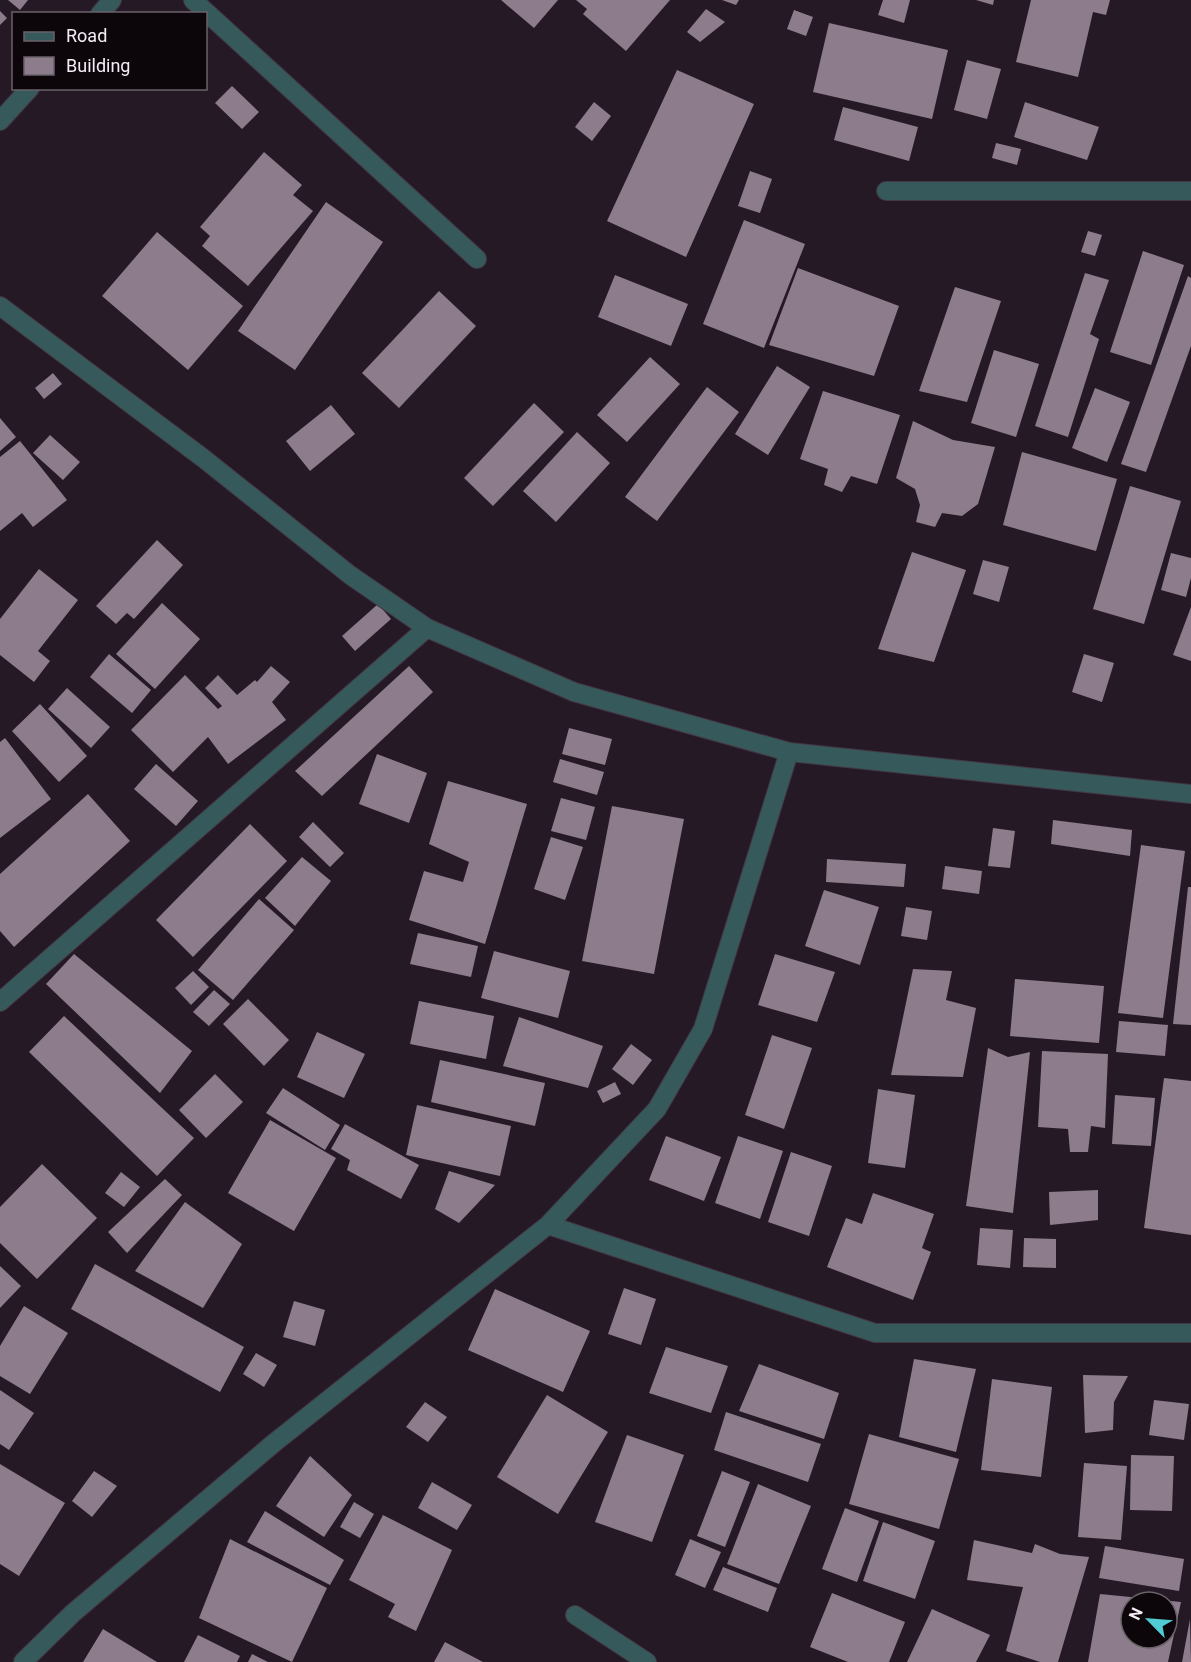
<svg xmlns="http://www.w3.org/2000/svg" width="1191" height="1662" viewBox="0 0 1191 1662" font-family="Roboto,sans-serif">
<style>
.building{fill:#8d7c8c;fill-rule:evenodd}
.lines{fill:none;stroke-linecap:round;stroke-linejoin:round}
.minor-casing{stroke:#433743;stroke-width:20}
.tertiary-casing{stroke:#433743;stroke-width:20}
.minor{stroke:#36595b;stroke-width:18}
.tertiary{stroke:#36595b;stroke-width:18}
</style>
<rect width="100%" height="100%" fill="#261926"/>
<path class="building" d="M8,0H28L20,10Z
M501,0H558L534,28Z
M576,0H670L626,51L583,14L587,9Z
M722,0H739L736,5Z
M883,0H910L904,23L878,15Z
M976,0H994L993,5Z
M1031,0H1110L1106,15L1093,12L1078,77L1016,62Z
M706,9L725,22L700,42L687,32Z
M794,10L813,17L806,36L787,29Z
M0,11L7,18L0,25Z
M829,23L948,50L932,119L813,92Z
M967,60L1001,69L987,119L954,110Z
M677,70L754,104L686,257L607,221Z
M232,86L259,112L242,129L215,103Z
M594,102L611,116L592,141L575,127Z
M1025,102L1099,127L1087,160L1014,137Z
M843,107L918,127L909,161L834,140Z
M996,143L1021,149L1017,165L992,158Z
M264,152L302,185L293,195L313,211L248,286L202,246L210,236L200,227Z
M750,171L772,179L760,213L738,206Z
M326,202L383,242L295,370L238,331Z
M744,220L805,244L764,348L703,324Z
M1088,231L1102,235L1095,256L1081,252Z
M157,232L243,306L188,370L102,296Z
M1143,251L1184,265L1151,365L1110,352Z
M798,268L899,306L874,376L769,345Z
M1085,273L1109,280L1090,334L1099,339L1068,437L1035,426Z
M615,275L688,304L671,346L598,317Z
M1188,276L1191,278V346L1146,472L1121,464Z
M955,287L1001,301L967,402L919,391Z
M439,291L476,326L399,408L362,373Z
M994,350L1039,364L1016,437L971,423Z
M650,357L680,384L627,442L597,415Z
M777,366L810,387L768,455L735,434Z
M53,373L62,384L44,399L35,388Z
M707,387L739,412L657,521L625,497Z
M1095,388L1130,402L1107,462L1072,448Z
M823,391L900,415L877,484L851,476L842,492L824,485L828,469L800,459Z
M534,403L564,432L493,506L464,478Z
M331,405L355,434L310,471L286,441Z
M0,418L16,437L0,451Z
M913,421L953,440L995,447L978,504L962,516L942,513L935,527L916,522L920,505L915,489L896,478Z
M577,432L610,463L556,522L523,491Z
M50,435L80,462L63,480L33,453Z
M20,441L67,500L33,527L22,513L0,531V457Z
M1022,452L1117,479L1096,551L1003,525Z
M1130,486L1181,501L1144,624L1093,609Z
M157,540L183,565L134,619L127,613L116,624L96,606Z
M912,552L966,570L934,662L878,649Z
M1171,553L1191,558V578L1186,597L1161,590Z
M983,560L1009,567L999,602L973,594Z
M39,569L78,600L38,651L50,661L34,682L0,655V619Z
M162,603L200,639L155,689L116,654Z
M378,604L391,619L355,651L342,636Z
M1191,607V661L1173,655Z
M109,654L151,690L132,713L90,677Z
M1084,654L1114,663L1102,702L1072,692Z
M271,666L290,682L272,702L286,720L228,764L208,737L173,772L131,730L185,675L218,709L222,706L205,688L218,675L237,695L255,680L257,682Z
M409,666L433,692L322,796L295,771Z
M67,688L110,727L91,748L48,709Z
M40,704L87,756L59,782L12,731Z
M569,728L612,739L605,765L562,754Z
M5,738L51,799L0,838V742Z
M377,754L427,773L409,823L359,804Z
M560,759L604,772L597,795L553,782Z
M156,764L198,801L176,826L134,789Z
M448,781L527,804L485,944L409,920L424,871L463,882L469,862L429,844Z
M88,794L130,841L14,947L0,931V874Z
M561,798L595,807L586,840L551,831Z
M612,806L684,819L654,974L582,961Z
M1053,820L1132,830L1130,856L1051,844Z
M313,822L344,853L330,867L299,837Z
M250,824L287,861L193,957L156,920Z
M993,828L1015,831L1010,868L988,866Z
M551,837L583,847L565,900L534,889Z
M1141,845L1185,851L1163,1018L1118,1013Z
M302,857L331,881L295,926L265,898Z
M827,859L906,864L904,887L826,882Z
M945,866L982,871L979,894L942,889Z
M1188,887H1191V1025L1173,1024Z
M824,890L879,907L860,965L805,946Z
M259,899L294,930L233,1000L198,970Z
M906,907L932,911L927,940L901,936Z
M418,933L478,946L471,977L410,964Z
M494,951L570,971L558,1018L481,998Z
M74,954L192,1051L160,1093L46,984Z
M775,954L835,972L817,1022L758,1005Z
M913,969L952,971L946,1000L976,1008L963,1077L891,1075Z
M193,971L209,987L191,1005L175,988Z
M1015,979L1104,986L1099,1043L1010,1036Z
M214,990L230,1004L209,1026L193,1012Z
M248,999L289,1040L264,1066L223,1024Z
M419,1001L494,1016L486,1059L410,1044Z
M64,1016L194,1138L157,1176L29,1052Z
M519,1017L603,1046L588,1088L503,1066Z
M1119,1021L1168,1025L1165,1056L1116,1052Z
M317,1032L365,1054L344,1098L297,1077Z
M772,1035L812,1048L784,1129L745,1115Z
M631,1044L652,1060L633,1085L612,1069Z
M988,1048L1008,1057L1030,1052L1013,1213L966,1206Z
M1042,1051L1108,1054L1105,1128L1091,1126L1088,1152H1070L1068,1129L1038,1127Z
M440,1060L545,1083L535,1126L431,1102Z
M215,1074L243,1102L206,1138L179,1110Z
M1164,1078L1191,1081V1235L1144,1228Z
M615,1082L621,1094L603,1103L597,1091Z
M283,1088L340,1125L325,1150L266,1113Z
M878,1089L915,1095L905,1168L868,1163Z
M1115,1095L1155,1098L1151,1146L1112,1144Z
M417,1105L511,1126L500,1176L406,1155Z
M270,1120L336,1158L294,1231L228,1193Z
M345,1124L419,1165L401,1199L347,1170L350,1160L331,1149Z
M666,1136L721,1157L704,1201L649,1180Z
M738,1136L783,1151L760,1219L715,1203Z
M791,1152L832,1166L809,1236L768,1222Z
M42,1164L97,1218L37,1279L0,1243V1207Z
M449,1171L495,1185L459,1223L435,1209Z
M121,1172L140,1187L124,1207L105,1193Z
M165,1179L182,1195L127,1253L108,1232Z
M1098,1190V1220L1050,1225L1049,1192Z
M873,1193L934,1214L922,1248L931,1252L913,1300L827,1267L846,1218L862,1224Z
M185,1202L242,1244L203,1308L135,1271Z
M980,1228L1013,1230L1010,1268L977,1265Z
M1024,1238L1056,1239V1268L1023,1267Z
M95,1264L244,1347L220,1392L71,1309Z
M0,1266L21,1286L0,1308Z
M624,1288L656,1299L641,1345L608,1334Z
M495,1289L590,1331L563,1392L468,1350Z
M294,1301L325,1310L315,1346L283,1337Z
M24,1306L68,1333L30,1394L0,1376V1346Z
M666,1347L728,1366L711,1413L649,1393Z
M256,1353L277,1365L264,1387L243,1374Z
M914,1359L976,1369L956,1452L899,1437Z
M759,1364L839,1393L824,1439L739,1411Z
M1083,1375L1128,1376L1114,1402L1113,1430L1085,1433Z
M992,1379L1052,1387L1041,1477L981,1470Z
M0,1390L34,1413L9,1450L0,1444Z
M547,1395L608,1432L558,1514L497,1477Z
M1154,1400L1189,1404L1184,1440L1149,1435Z
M425,1402L447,1417L428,1442L406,1427Z
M726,1412L821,1444L808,1482L714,1450Z
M869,1434L959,1459L939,1529L849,1504Z
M627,1435L684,1455L652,1542L595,1522Z
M1131,1455L1174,1456L1172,1511L1130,1510Z
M310,1456L352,1495L324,1537L276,1506Z
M1084,1463L1127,1466L1121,1540L1078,1537Z
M0,1464L65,1503L19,1576L0,1564Z
M94,1471L117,1486L92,1517L72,1501Z
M722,1471L750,1482L725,1547L697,1536Z
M432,1482L472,1505L457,1530L418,1508Z
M758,1484L811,1506L779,1584L727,1564Z
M354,1502L374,1514L360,1538L340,1527Z
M845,1508L879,1521L857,1582L822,1569Z
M265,1511L344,1560L330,1585L247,1542Z
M383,1515L452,1550L416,1631L388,1617L395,1604L349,1580Z
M883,1522L935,1541L915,1599L863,1581Z
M230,1539L327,1588L292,1662L199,1618Z
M690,1539L721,1552L705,1588L675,1575Z
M974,1540L1032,1553L1035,1544L1060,1554L1089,1557L1058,1662H1040L1006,1651L1023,1587L967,1580Z
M1105,1546L1184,1559L1179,1591L1099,1578Z
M723,1567L777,1588L768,1612L713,1590Z
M832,1593L905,1622L889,1662H848L810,1647Z
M1100,1594L1181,1602L1168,1662H1088ZM1131,1602H1167V1638H1131Z
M932,1609L990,1635L976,1662H907Z
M1190,1619L1191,1662H1182Z
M103,1629L157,1662H83Z
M198,1635L240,1656L237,1662H184Z
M445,1642L483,1662H434Z
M252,1654L268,1662H248Z"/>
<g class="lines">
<defs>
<path id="minor" d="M193,0L477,259
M100,14L112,0
M0,121L30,88
M886,191H1191
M0,1002L427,628
M548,1225L875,1333H1191
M575,1615L647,1662
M23,1662L73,1613L274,1443L548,1225L657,1109L703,1029L789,752"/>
<path id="tertiary" d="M0,306L203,458L350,575L427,628L574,692L789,752L1191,794"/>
</defs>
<use href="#minor" class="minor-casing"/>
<use href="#tertiary" class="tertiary-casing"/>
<use href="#minor" class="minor"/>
<use href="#tertiary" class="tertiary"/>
</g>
<rect x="12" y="12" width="195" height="78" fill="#0c060b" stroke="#696268" stroke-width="1.5"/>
<rect x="24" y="32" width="30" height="9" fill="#36595b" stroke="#696268" stroke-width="1.5"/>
<text x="66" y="42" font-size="18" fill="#f5ecf4">Road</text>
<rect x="24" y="57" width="30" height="18" fill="#8d7c8c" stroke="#696268" stroke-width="1.5"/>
<text x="66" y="72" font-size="18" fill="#f5ecf4">Building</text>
<g transform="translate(1149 1620) rotate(295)"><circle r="28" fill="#0c060b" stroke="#696268" stroke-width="1.5"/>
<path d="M0-4.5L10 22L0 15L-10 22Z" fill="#51ccd2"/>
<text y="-9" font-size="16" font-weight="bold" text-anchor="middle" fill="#f5ecf4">N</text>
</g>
</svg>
